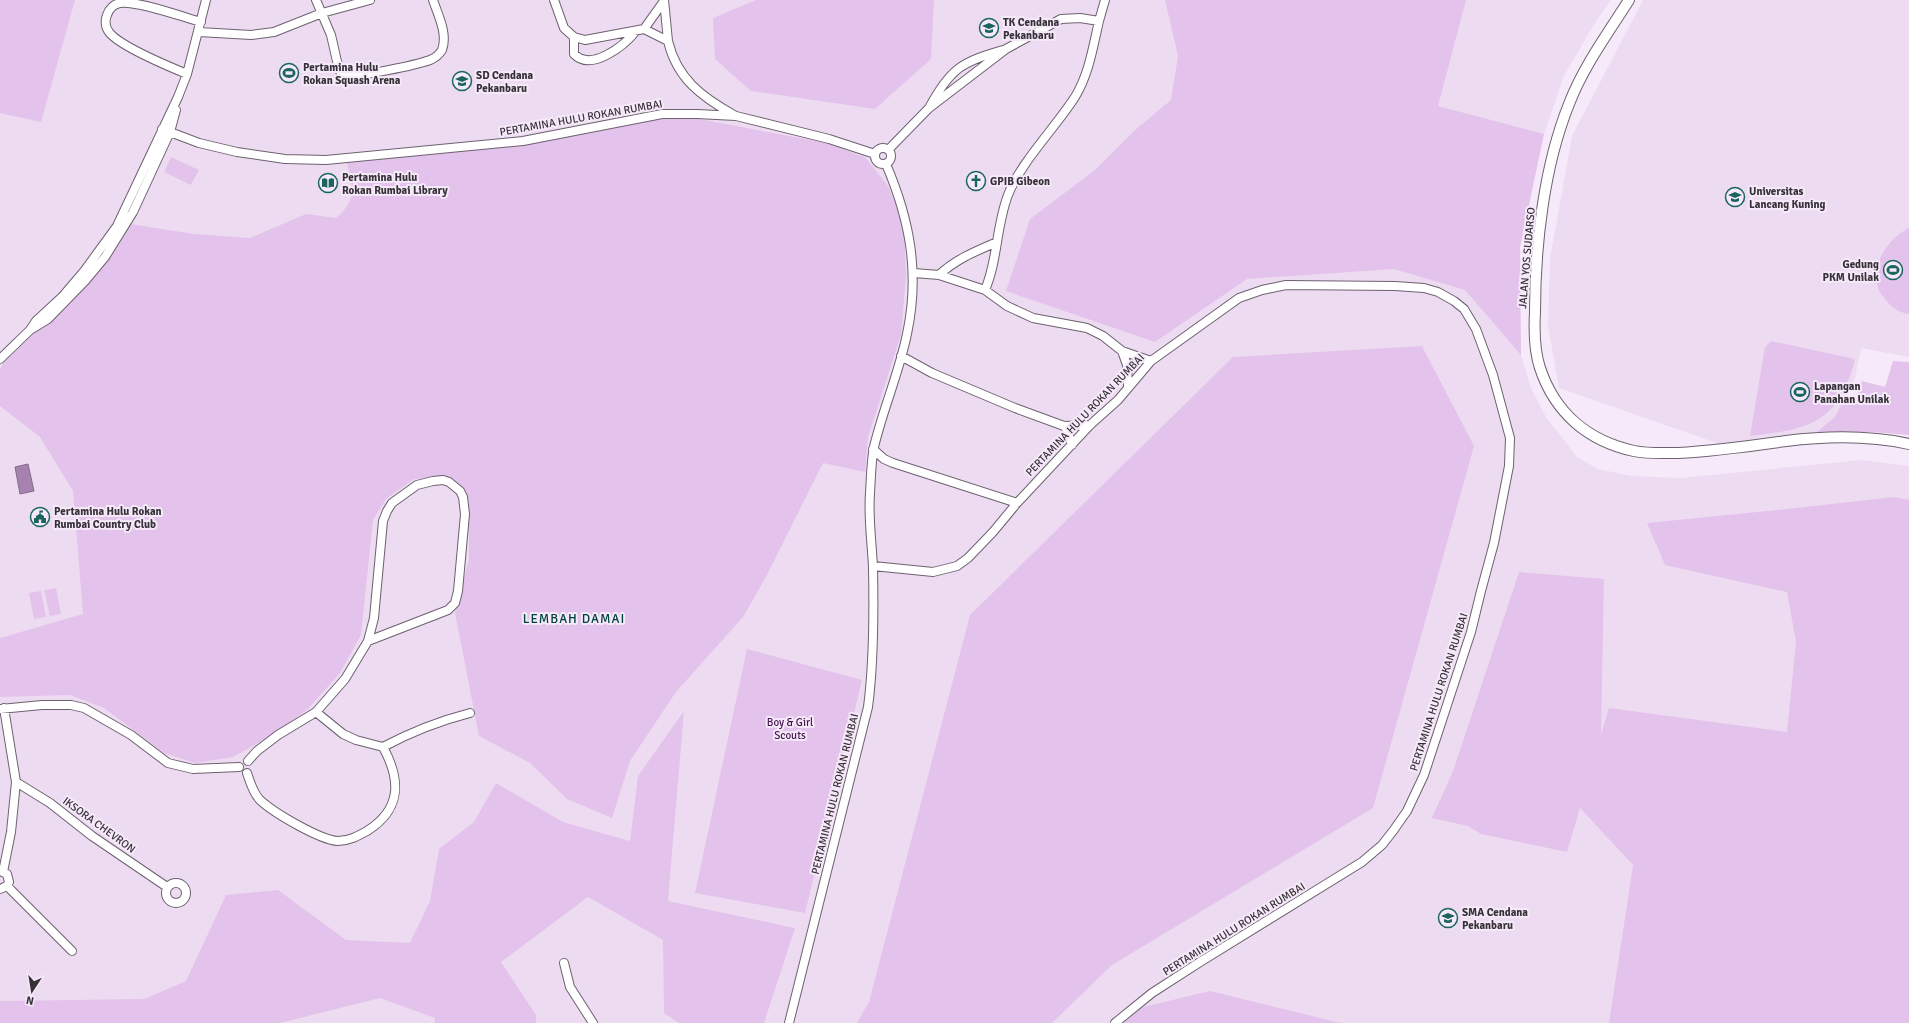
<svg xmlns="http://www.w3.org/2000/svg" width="1909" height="1023" viewBox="0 0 1909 1023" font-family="Signika,sans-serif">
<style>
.built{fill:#eddcf1}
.green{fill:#e3c3eb}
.water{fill:#a683ae;stroke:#846a8a}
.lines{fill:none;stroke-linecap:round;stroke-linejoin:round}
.minor-casing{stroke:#6d616f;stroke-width:10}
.major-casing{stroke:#6d616f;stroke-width:12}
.minor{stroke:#fff;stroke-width:8}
.major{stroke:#fff;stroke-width:10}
.labels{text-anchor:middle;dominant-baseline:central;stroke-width:4;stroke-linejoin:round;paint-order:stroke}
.poi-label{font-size:11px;font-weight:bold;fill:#363137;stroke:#f6e9f9;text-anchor:start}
.street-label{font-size:11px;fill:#363137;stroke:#f6e9f9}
.park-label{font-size:11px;fill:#43174d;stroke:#f6e9f9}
.quarter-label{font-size:13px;letter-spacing:1px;fill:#00413c;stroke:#f6e9f9}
</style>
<rect width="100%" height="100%" fill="#f6e9f9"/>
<path class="built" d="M0,0H1611L1596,21L1564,76L1541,143L1520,247L1518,282L1521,355L1531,388L1546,417L1577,457L1598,469L1632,476L1681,478L1862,460L1909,466V1023H0Z
M1643,0H1909V357L1861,348L1855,378L1835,417L1814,434L1734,449L1559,388L1548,326L1550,259L1572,136Z"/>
<path class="green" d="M0,0H75L41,122L0,113Z
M756,0H934L931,59L875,109L751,91L715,59L713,18Z
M1165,0H1466L1438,106L1544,134L1520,247L1521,355L1465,290L1394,269L1247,279L1155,342L1006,291L1030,219L1095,170L1134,131L1171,100L1178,56Z
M694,118L826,143L865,157L888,186L904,223L906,275L901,335L868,437L865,472L823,463L767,575L743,617L676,692L630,761L612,818L567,799L530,763L479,736L455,613L469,559V531L465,496L443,477L414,479L386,499L373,520L361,635L340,673L308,709L276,733L233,757L195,763L164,753L104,708L70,695L0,697V638L83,614L73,491L40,437L0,406V370L6,356L61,309L101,268L130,224L194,234L250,238L306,214L336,218C359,198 352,187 346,160L387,159L659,119Z
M171,157L199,170L191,185L164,172Z
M1909,228V314C1898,312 1893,309 1886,300C1884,297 1880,294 1879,290C1869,266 1888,238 1909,228Z
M1771,341L1855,359C1840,422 1809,430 1750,436L1765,347Z
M1422,346L1474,446L1373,808L1112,965L1052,1023H857L869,1002L970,615L1233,357Z
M1893,361L1909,362V435L1872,432L1814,434L1835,417L1845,397L1857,398L1862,381L1885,387Z
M1893,497L1909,500V1023H1609L1633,865L1580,808L1567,852L1481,834L1468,826L1432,818L1453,771L1519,572L1604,579L1601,734L1609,708L1787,732L1796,642L1787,592L1665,565L1647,523L1787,509Z
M56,588L61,614L50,616L44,590Z
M41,591L46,617L34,619L29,593Z
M747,649L862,680L805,913L695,893Z
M684,711L668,901L795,928L764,1023H679L664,1013L663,940L588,897L501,962L536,1015V1023H435V1018L380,998L280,1023H0V1001L144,999L186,981L226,895L278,890L346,940L410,943L430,901L439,849L474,822L496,783L563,822L630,841L638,776Z
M1210,991L1341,1023H1118L1131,1010Z"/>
<path class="water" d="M28,464L34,491L20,494L15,467Z"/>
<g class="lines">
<defs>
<path id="minor" d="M316,0L331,35L339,70C341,73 343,75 346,75C360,77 416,65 430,60C435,58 439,55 442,50C448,34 438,15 433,0
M554,0L564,28L574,37L585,40L644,29L668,41C677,79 702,97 734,115
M664,0L668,41
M1099,21L1105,0
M644,29L664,1
M199,32L251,35L274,32L322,13L370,0
M574,37V54C591,72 624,46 636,31
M187,74C170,67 119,46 109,32C105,27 105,20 107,15C109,9 114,4 120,3C136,0 183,17 201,22
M929,108C950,69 961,62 1003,50
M162,129L199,143L237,152L285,159L326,160L523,141L662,114H697L736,116L829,139L875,154
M875 156a8 8 0 1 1 16 0a8 8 0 1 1-16 0Z
M888,150L929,108L1006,49L1061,19L1080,18L1099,21C1093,47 1089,74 1075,97C1055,128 1021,162 1008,195C996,226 998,260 985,290
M914,273L939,275L985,290L1007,306L1033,318L1087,328L1103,336L1122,351L1151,361
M939,275C956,259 976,251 997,242
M30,330L36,321L62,297L85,270L117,226L178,97L187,74L206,0
M1122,351L1127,365L1128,386
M901,356L932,373L1015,408L1064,426L1090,425
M0,359L30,330L48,319L85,281L105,257L133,212L170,132L176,110
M1064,426L1067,430L1072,445
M873,449L884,459L893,463L1017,503
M873,566L933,572L957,566L968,558L993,532L1017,503L1090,425L1118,400L1151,361L1239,298L1262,290L1286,285L1395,286L1424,288L1438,292L1454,301L1464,309L1476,329L1493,375L1510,438L1509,466L1494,543L1481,591L1471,632L1424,775L1407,811L1393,831L1382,845L1362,862L1200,962L1152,993L1115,1023
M0,709L42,705H71L84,708L131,735L168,763L193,769L239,767
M383,747C411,732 439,721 470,713
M248,761L257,751L278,735L316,712L345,679L368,641L374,618L383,521L387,511L392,503L417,485L433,481L443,480L449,482L460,491L463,497L465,514L458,591L455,603L448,610L368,641
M247,773C250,782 253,793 260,800C274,813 320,840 338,841C349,841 358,836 367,831C402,809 401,780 383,747L356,740L343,734L316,712
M16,782L50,803L92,836L167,887
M0,871L7,874L9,882L7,886L0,889
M3,872L11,832L16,782L4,708
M166 893a10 10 0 1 1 20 0a10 10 0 1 1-20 0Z
M7,886L72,951
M564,963L570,987L593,1023
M789,1023L868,707C874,661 874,615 873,568C872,543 868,517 870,493C871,478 871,462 874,447C883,409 899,373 907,334C920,273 910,220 886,164"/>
<path id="major" d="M1629,0C1608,33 1583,67 1569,104C1544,166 1535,245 1535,312C1534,330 1534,350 1540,368C1555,413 1588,441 1634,451C1648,454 1664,453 1678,453C1715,451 1750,446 1786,441C1827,436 1868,435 1909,444"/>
</defs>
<use href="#minor" class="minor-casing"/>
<use href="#major" class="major-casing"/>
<use href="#minor" class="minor"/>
<use href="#major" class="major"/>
</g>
<defs>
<symbol id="school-ring" viewBox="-11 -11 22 22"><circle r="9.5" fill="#f6e9f9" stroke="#1a655e" stroke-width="1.5"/><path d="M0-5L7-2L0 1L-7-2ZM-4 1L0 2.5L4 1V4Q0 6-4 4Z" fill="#1a655e"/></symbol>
<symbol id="stadium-ring" viewBox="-11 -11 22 22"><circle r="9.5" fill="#f6e9f9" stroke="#1a655e" stroke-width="1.5"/><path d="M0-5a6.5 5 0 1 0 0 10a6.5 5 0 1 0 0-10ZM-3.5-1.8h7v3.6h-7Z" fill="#1a655e"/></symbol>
<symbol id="church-ring" viewBox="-11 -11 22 22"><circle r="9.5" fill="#f6e9f9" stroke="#1a655e" stroke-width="1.5"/><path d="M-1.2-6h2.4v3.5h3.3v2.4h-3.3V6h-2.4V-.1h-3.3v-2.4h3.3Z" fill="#1a655e"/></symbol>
<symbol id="library-ring" viewBox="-11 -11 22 22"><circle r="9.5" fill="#f6e9f9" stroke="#1a655e" stroke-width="1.5"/><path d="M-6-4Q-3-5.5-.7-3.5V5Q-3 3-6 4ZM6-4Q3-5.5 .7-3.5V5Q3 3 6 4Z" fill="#1a655e"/></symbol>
<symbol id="university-ring" viewBox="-11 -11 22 22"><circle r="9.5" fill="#f6e9f9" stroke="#1a655e" stroke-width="1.5"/><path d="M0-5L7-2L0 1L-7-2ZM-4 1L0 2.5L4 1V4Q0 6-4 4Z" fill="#1a655e"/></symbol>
<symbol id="civic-ring" viewBox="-11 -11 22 22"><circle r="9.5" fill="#f6e9f9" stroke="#1a655e" stroke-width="1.5"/><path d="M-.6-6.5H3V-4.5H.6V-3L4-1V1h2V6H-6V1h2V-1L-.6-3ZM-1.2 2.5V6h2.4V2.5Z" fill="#1a655e"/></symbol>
</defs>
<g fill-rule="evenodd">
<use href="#school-ring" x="978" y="17" width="22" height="22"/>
<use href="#stadium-ring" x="278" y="62" width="22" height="22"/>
<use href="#school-ring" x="451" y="70" width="22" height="22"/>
<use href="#church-ring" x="965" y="170" width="22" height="22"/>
<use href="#library-ring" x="317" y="172" width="22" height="22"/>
<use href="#university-ring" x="1724" y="186" width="22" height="22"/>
<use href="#stadium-ring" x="1882" y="259" width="22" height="22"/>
<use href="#stadium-ring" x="1789" y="381" width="22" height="22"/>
<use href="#civic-ring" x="29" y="506" width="22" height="22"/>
<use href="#school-ring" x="1437" y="907" width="22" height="22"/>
</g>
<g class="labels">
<g class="poi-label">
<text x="1003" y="22">TK Cendana<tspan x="1003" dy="13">Pekanbaru</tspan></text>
<text x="303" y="67">Pertamina Hulu<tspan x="303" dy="13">Rokan Squash Arena</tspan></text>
<text x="476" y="75">SD Cendana<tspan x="476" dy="13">Pekanbaru</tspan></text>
<text x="342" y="177">Pertamina Hulu<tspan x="342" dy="13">Rokan Rumbai Library</tspan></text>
<text x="990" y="181">GPIB Gibeon</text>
<text x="1749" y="191">Universitas<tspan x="1749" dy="13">Lancang Kuning</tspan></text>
<text x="1879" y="264" text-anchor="end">Gedung<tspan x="1879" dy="13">PKM Unilak</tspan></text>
<text x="1814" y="386">Lapangan<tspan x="1814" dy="13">Panahan Unilak</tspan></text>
<text x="54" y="511">Pertamina Hulu Rokan<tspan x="54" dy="13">Rumbai Country Club</tspan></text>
<text x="1462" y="912">SMA Cendana<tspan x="1462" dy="13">Pekanbaru</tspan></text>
</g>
<g class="street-label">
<text transform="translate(581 118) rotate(-10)">PERTAMINA HULU ROKAN RUMBAI</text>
<text transform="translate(1527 258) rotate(-85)">JALAN YOS SUDARSO</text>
<text transform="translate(1085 415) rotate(-46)">PERTAMINA HULU ROKAN RUMBAI</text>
<text transform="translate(1439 692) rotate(-72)">PERTAMINA HULU ROKAN RUMBAI</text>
<text transform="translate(835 794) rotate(-76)">PERTAMINA HULU ROKAN RUMBAI</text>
<text transform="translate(99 825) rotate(36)">IKSORA CHEVRON</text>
<text transform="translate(1234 929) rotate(-32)">PERTAMINA HULU ROKAN RUMBAI</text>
</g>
<g class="park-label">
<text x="790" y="722">Boy &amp; Girl<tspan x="790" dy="13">Scouts</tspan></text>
</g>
<g class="quarter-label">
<text x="574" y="619">LEMBAH DAMAI</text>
</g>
</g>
<g transform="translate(32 991) rotate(192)" stroke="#f6e9f9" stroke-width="3" paint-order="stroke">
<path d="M0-3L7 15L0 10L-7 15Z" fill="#363137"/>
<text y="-6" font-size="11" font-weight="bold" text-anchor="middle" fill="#363137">N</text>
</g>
</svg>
